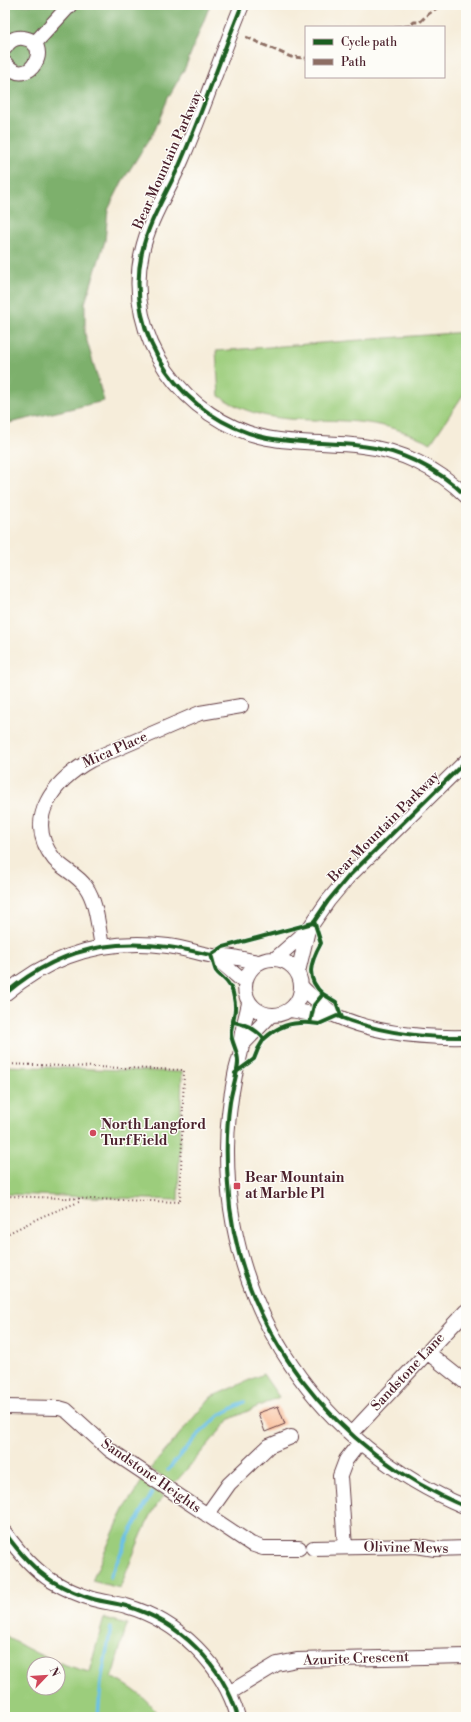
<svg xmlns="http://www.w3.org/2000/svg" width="471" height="1722" viewBox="0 0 471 1722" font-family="'Libre Bodoni',serif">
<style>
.green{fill:#9ccd7c;stroke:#737654;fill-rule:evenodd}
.forest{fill:#7db06c;stroke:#64684c}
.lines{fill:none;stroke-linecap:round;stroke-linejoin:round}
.stream{stroke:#6bc1e8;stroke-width:3.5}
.building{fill:#f8ad82}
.minor-casing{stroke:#643e45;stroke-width:16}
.path{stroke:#643e45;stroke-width:2;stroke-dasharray:1 3;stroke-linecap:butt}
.minor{stroke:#fff;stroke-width:14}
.quiet{stroke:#8d6e63;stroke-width:3;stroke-dasharray:6 3;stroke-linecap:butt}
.cycleway-casing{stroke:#fdfcf7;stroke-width:6}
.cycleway{stroke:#1b5e20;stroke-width:4}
.poi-dot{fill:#d1495b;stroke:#fdfcf7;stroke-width:1.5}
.labels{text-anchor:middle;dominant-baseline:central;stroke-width:3;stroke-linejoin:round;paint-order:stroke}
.street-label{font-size:14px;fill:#4a1f2b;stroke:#fdfcf7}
.poi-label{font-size:14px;font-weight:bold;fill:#4a1f2b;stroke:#fdfcf7;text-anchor:start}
</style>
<rect width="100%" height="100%" fill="#fdfcf7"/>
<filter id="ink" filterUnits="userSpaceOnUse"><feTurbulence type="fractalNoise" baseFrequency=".025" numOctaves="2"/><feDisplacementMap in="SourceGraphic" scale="8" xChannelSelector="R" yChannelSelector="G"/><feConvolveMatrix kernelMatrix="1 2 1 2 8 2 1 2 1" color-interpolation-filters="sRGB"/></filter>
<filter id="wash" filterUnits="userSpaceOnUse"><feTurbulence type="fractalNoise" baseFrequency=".012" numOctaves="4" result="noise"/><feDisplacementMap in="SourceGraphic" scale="16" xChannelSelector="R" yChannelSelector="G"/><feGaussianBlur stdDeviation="0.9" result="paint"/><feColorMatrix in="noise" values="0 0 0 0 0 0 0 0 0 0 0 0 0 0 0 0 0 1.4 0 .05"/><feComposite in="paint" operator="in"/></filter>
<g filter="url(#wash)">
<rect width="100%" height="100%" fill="#f6edda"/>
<path class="green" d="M466,332V395H463L431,443C408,432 384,424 358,422C306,417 266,427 219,396L216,351Z
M5,1066L182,1072L178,1200L5,1194Z
M263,1374L279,1397L230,1419L174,1484L150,1469L211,1397Z
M142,1481L164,1496C146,1516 131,1562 120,1588L92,1581L118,1522L127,1504Z
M104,1618L127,1624L112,1677C131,1687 148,1698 159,1717H5V1635C31,1653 59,1664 89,1672ZM34,1664H58V1688H34Z"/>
<path class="forest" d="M5,5H210L185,68L168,98L155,130L122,182L108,210L105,241L85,303V334L104,401L5,424Z"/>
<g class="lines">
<path class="stream" d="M168,1470L197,1436L220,1415L244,1402
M110,1577L129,1535L152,1493
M98,1717L101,1681L111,1628"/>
</g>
<g id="blocks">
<path class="building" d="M278,1406L285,1424L265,1432L258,1413Z"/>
</g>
</g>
<g filter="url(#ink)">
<use href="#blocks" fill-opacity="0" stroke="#643e45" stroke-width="1"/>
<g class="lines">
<defs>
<path id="minor" d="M242,5C221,56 204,108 182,159C169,190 149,219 142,252C123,337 184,421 267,438C298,444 331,442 362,446C400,450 439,469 466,496
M34,44L70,5
M5,48C9,41 15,37 23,38C55,42 29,93 5,63
M102,946C98,927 97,903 86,887C78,875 64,870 54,859C22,819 55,780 91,760L200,713L241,706
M214,956L245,983
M245 987a28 28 0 1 1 56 0a28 28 0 1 1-56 0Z
M275,959L308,930L328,901L348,877L466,761
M298,972L308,930
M302,987C309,995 317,1000 325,1007C328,1009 331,1013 334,1015C375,1034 422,1038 466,1037
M5,994C52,954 107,938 168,946C183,948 198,953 213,956C217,956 221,955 225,956C236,957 247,960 258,962
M249,1003C247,1013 244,1023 242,1033C241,1037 242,1041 242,1045C241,1055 237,1065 235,1075C230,1100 227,1124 227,1150C226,1309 320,1446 466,1507
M291,1010L323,1016L333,1014
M242,1045L270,1016
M427,1352L466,1383
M5,1407L59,1408L66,1410L110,1450L251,1544L263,1548H299
M351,1434L466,1311
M207,1515L229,1484L269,1446L291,1437
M5,1533C18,1551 33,1569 52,1581C64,1588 79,1595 93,1599C104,1602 115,1603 126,1606C179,1621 223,1665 238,1717
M345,1547L340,1476L346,1460L360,1442
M313,1548L416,1546L435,1549L466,1548
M229,1693L277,1664L297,1660L466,1656"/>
</defs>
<use href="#minor" class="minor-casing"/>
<path class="path" d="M5,1064L184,1070L180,1202L5,1196
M5,1235L43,1216L79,1202V1196"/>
<use href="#minor" class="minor"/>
<path class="quiet" d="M395,27L410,26L414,22H420L427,15L441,5
M246,37L291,57L306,58"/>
<defs>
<path id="cycleway" d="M242,5C221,56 204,108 182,159C169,190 149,219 142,252C123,337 184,421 267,438C298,444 331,442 362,446C400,450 439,469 466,496
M314,921L321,943C310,963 305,978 323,994
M211,955C213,960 214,967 216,971C218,974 221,976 223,978C229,983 233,990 234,998C237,1011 233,1018 231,1031C230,1041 239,1052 238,1063C237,1076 232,1089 230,1102C226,1129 226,1157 228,1185C236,1328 336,1453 466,1507
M211,955L223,947L313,923L328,901L348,877L466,761
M5,994C69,939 133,936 211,955
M234,1022C246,1024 256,1029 264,1039L258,1049L254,1059L235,1073
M310,1023L319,1024L337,1016C379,1033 422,1038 466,1037
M264,1039C278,1026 291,1022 310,1023L314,1005L323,994L336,1002L342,1018
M5,1533C18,1551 33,1569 52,1581C64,1588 79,1595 93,1599C104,1602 115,1603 126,1606C179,1621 223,1665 238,1717"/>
</defs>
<use href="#cycleway" class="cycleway-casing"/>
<use href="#cycleway" class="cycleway"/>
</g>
</g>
<g class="poi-dot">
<circle cx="93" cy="1133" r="4"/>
<rect x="233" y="1182" width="8" height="8" rx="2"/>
</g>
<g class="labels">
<g class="street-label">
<text transform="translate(168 160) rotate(-66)">Bear Mountain Parkway</text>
<text transform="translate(115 750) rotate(-24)">Mica Place</text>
<text transform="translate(384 827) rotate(-45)">Bear Mountain Parkway</text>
<text transform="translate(408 1372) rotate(-47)">Sandstone Lane</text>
<text transform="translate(151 1476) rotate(35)">Sandstone Heights</text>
<text transform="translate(406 1548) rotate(1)">Olivine Mews</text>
<text transform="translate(356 1659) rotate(-2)">Azurite Crescent</text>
</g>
<g class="poi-label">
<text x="101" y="1125">North Langford<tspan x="101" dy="16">Turf Field</tspan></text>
<text x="245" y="1178">Bear Mountain<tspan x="245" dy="16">at Marble Pl</tspan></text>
</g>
</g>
<rect width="471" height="1722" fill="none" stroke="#fdfcf7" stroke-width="20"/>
<rect x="305" y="26" width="140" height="52" fill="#fdfcf7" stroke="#b5a4a5"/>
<rect x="313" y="39" width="20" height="6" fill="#1b5e20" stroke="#b5a4a5"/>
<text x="341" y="46" font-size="12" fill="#4a1f2b">Cycle path</text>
<rect x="313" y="59" width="20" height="6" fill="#8d6e63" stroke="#b5a4a5"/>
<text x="341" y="66" font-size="12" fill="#4a1f2b">Path</text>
<g transform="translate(46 1676) rotate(65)"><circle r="19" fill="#fdfcf7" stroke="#b5a4a5"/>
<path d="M0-3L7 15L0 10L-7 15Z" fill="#d1495b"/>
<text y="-6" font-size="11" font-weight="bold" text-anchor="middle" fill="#4a1f2b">N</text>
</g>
</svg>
